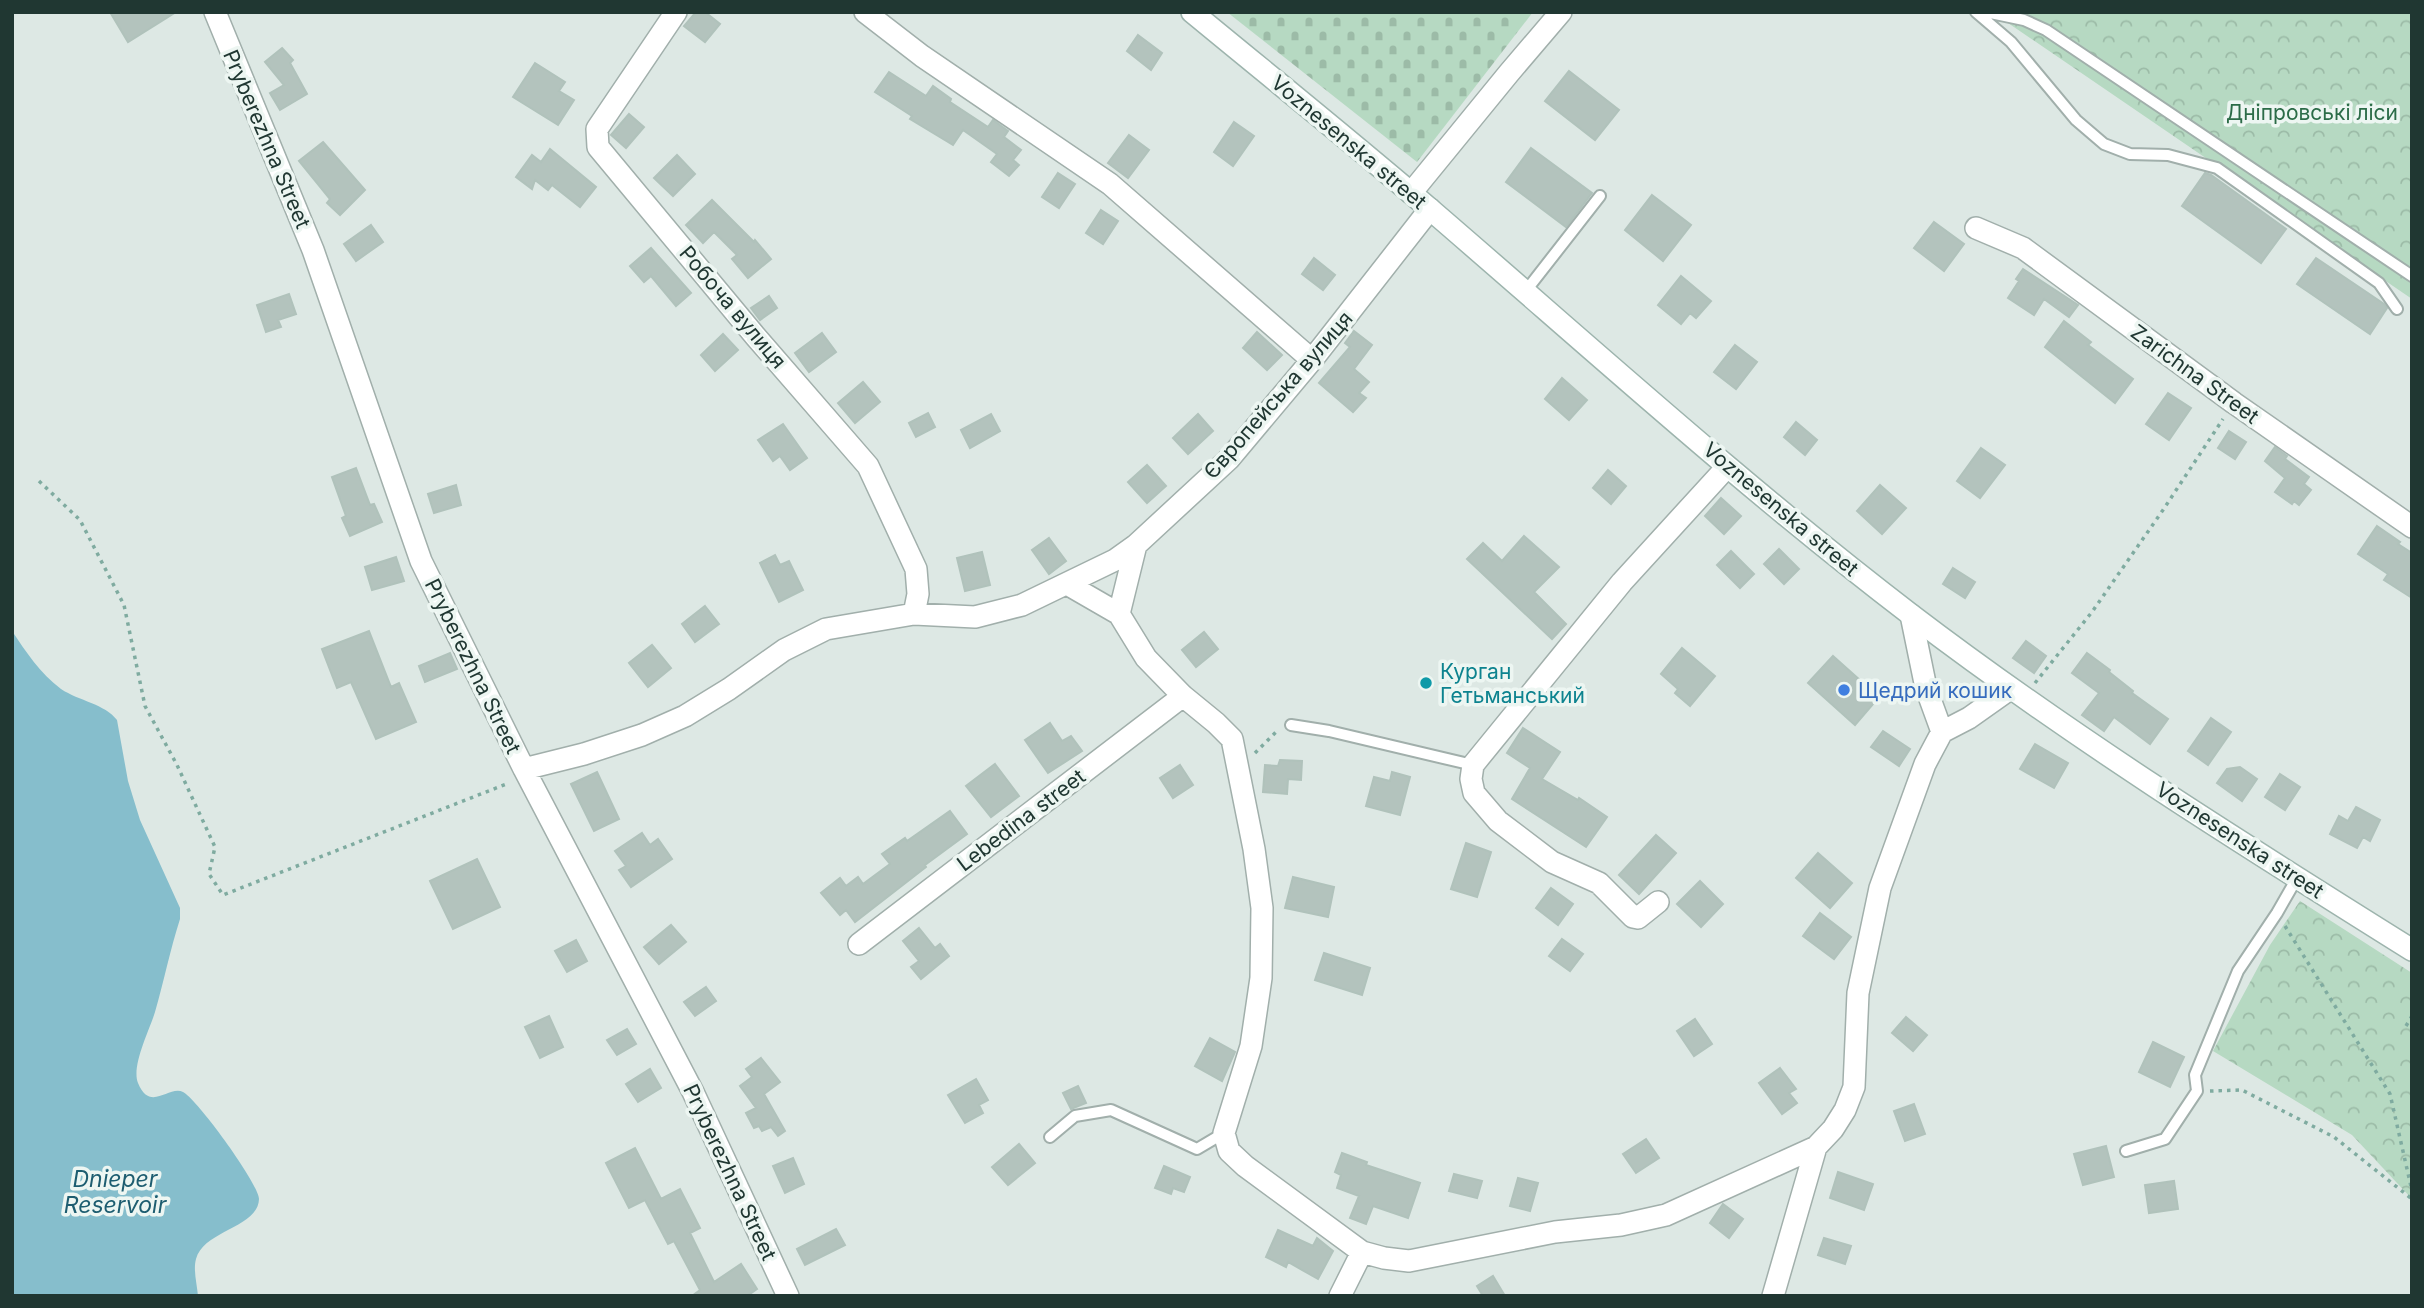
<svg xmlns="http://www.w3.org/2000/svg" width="2424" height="1308" viewBox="0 0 2424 1308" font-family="Inter,sans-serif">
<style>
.forest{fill:url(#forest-crowns)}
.cemetery{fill:url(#cemetery-stones)}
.water{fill:#86becc}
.building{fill:#b3c3bd;stroke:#b0c2bb;stroke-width:2}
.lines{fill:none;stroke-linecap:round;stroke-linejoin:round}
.service-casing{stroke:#a1afab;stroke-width:14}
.minor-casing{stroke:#a1afab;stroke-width:24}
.secondary-casing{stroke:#9db4ad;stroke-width:24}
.path{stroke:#7faba0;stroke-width:3.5;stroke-dasharray:3.5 5;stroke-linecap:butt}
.service{stroke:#fff;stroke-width:10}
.minor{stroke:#fff;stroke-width:21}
.secondary{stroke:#fff;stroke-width:21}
.culture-dot{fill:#0f9aa8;stroke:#edf6f2;stroke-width:2.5}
.shop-dot{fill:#3f7fe0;stroke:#edf6f2;stroke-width:2.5}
.labels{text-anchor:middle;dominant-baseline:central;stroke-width:7;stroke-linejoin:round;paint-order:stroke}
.park-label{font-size:21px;fill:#2c6c48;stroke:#edf6f2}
.street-label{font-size:21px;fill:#203732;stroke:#edf6f2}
.culture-label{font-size:21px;fill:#0d838f;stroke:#edf6f2;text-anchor:start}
.shop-label{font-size:21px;fill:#366cbe;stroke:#edf6f2;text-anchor:start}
.water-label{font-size:23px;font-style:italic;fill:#1d5d70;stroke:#edf6f2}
</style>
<defs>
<pattern id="forest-crowns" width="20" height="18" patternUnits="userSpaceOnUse" patternTransform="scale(1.75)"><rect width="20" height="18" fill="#b6d9c2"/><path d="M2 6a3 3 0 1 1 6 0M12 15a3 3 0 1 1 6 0" fill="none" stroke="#9cbba7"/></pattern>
<pattern id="cemetery-stones" width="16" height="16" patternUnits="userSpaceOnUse" patternTransform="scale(1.75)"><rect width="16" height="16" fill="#b6d9c2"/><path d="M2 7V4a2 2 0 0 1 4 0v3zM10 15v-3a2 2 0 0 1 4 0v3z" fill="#9cbba7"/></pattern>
</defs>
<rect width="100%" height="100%" fill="#dde8e4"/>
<path class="forest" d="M1992,12H2412V299Z
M2300,901L2412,973V1199L2352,1135L2213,1051L2270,945Z"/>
<path class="cemetery" d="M1227,12H1533L1417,162Z"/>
<path class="water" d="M12,631C26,652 40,673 61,689C79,701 105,704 117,720L128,781L140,820L180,908V919C170,950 164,981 155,1012C150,1029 131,1066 138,1083C150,1113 169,1085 183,1092C197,1099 259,1184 259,1199C258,1228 204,1230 196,1259C193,1270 197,1284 198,1296H12Z"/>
<path class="building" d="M110,12H176L128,42Z
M696,12H705L720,24L705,42L684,26Z
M1138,35L1162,53L1151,70L1127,51Z
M282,48L293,60L290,63L307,94L280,110L270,93L284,85L265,62Z
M535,63L565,82L559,91L574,100L558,125L513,97Z
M1569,71L1619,110L1595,140L1545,101Z
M889,72L926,96L933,86L951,99L950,102L988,127L993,120L1008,131L1004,137L1021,150L1013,160L1019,165L1009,176L991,162L997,154L963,130L953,145L910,119L912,116L875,92Z
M629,114L644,127L626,148L611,135Z
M1234,122L1254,136L1233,166L1214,152Z
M1129,135L1149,150L1128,178L1108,163Z
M323,142L365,190L340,215L327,203L330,199L299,161Z
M1531,148L1592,193L1566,227L1506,182Z
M550,149L596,187L580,207L552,185L548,190L535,180L532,189L516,177L532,155L541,162Z
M677,155L695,174L673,196L654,178Z
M1058,173L1075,184L1059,208L1042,197Z
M2205,173L2211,175L2286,229L2261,263L2182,206Z
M1652,195L1691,225L1663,261L1625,230Z
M712,200L754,242L755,240L771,259L748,278L732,259L737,255L714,232L703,243L686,225Z
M1101,210L1118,221L1103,244L1086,233Z
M1934,222L1964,244L1944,271L1914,248Z
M371,225L383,242L356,261L344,244Z
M651,248L691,293L676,306L651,276L644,282L630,266Z
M1314,258L1335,275L1323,290L1302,274Z
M2316,258L2384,304L2387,308L2370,334L2297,284Z
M2023,269L2078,305L2069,317L2044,299L2034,315L2008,298L2019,281L2016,279Z
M1681,276L1711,301L1696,318L1690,313L1681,324L1658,305Z
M289,294L296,314L278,320L281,327L266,332L257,305Z
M769,296L777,308L760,320L751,308Z
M2064,321L2091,342L2088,345L2133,379L2115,403L2045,347Z
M1354,331L1372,345L1354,369L1369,382L1359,393L1366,398L1353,412L1319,383L1350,347L1345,343Z
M1257,332L1282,355L1267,370L1243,348Z
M822,333L836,352L809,372L795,353Z
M723,334L738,350L715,371L701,355Z
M1735,345L1757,362L1736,389L1714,372Z
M1562,378L1587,400L1569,420L1545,399Z
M863,382L880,402L855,423L838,403Z
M2168,393L2191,408L2169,440L2146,424Z
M928,413L935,427L916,437L909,423Z
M991,414L1000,431L970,448L961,430Z
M1198,414L1213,431L1188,454L1173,438Z
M1796,422L1817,440L1805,455L1784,437Z
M783,424L807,458L790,470L780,456L773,461L758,440Z
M2229,431L2246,442L2235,459L2218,448Z
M2275,447L2287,456L2285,459L2309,477L2304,484L2311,490L2299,505L2294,501L2292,504L2275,492L2285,478L2265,461Z
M1981,448L2005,465L1980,498L1957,481Z
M1147,465L1166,486L1147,503L1128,482Z
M356,468L370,505L374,504L382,522L350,536L342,518L346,516L332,477Z
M1608,470L1626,486L1611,504L1593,488Z
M456,485L461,505L434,513L428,494Z
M1880,485L1906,508L1882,534L1857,511Z
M1721,498L1741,516L1724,534L1705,516Z
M2377,526L2400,542L2398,544L2412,553V598L2384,580L2388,574L2358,554Z
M1524,536L1559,567L1534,592L1566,624L1552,639L1467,559L1483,543L1502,561Z
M1049,538L1066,561L1049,574L1032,550Z
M1779,549L1799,569L1784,584L1764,564Z
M1731,551L1754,574L1740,588L1717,565Z
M982,552L990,585L965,591L957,558Z
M775,555L780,565L789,561L803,590L779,602L760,563Z
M396,557L404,581L372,590L365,567Z
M1953,568L1975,582L1965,598L1943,584Z
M705,606L719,624L695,642L682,624Z
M369,631L391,687L399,683L416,722L376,739L351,682L337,688L322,649Z
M1204,632L1218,649L1196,667L1182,650Z
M2026,641L2046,656L2034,673L2013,658Z
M652,645L671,668L648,687L629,663Z
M1682,648L1715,676L1690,706L1675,693L1678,689L1661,674Z
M450,653L457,669L425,682L419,666Z
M2087,653L2110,670L2109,672L2133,691L2132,693L2168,719L2150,744L2114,717L2104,731L2082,715L2099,693L2072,673Z
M1833,656L1879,697L1855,725L1808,683Z
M2211,718L2231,732L2208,765L2188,751Z
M1050,723L1062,741L1071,736L1082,751L1048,773L1025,740Z
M1523,728L1560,752L1542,779L1578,800L1579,798L1607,817L1586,847L1512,799L1530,768L1507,753Z
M1883,731L1910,749L1899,766L1871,747Z
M2035,744L2068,763L2054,788L2020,769Z
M1280,760L1302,761L1301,780L1288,779L1287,794L1263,792L1265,765L1278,766Z
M995,764L1019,796L991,817L966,786Z
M1180,765L1193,785L1173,798L1160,778Z
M2240,767L2257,779L2242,801L2217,783L2227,769Z
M597,772L619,819L594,831L571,784Z
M1392,772L1410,777L1400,815L1366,806L1374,777L1390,781Z
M2280,774L2300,787L2285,810L2265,797Z
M2356,807L2380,820L2370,841L2363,837L2357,848L2330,834L2339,816L2348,821Z
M950,811L967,834L925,865L926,867L855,922L846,910L840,915L821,893L840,878L846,886L858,877L863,884L890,864L882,854L905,838L907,841Z
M642,833L650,845L658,839L672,859L631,887L619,870L626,866L615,851Z
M1656,835L1676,853L1639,894L1619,875Z
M1466,843L1491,852L1477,897L1451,889Z
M1818,853L1852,883L1830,908L1796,878Z
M477,859L500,907L453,929L430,881Z
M1293,877L1334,887L1328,917L1285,908Z
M1700,881L1723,904L1701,927L1677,904Z
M1551,888L1573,904L1558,925L1536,908Z
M1820,913L1851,937L1834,959L1803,936Z
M671,925L686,942L659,964L644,947Z
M919,928L935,948L940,944L949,956L921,979L911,967L919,961L903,941Z
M1562,939L1583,954L1570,971L1549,956Z
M576,940L587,961L567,972L555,951Z
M1324,953L1370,968L1362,995L1315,980Z
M706,987L716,1001L695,1016L684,1002Z
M549,1016L563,1047L540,1058L525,1027Z
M1906,1017L1927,1035L1913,1051L1892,1033Z
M1695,1019L1712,1044L1694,1056L1677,1031Z
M627,1029L636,1044L617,1055L607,1040Z
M1210,1038L1235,1052L1222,1081L1195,1066Z
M2153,1042L2184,1057L2170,1087L2139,1072Z
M761,1058L780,1082L764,1094L785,1131L778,1136L771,1127L762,1131L759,1126L754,1128L746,1113L756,1108L740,1086L752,1077L746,1069Z
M1780,1068L1796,1089L1789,1093L1797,1103L1782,1114L1759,1083Z
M650,1069L661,1088L638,1102L626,1084Z
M976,1079L988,1100L979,1105L983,1113L965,1123L948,1095Z
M1078,1086L1086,1103L1071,1109L1063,1093Z
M1914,1104L1925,1134L1905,1141L1894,1111Z
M1646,1139L1659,1158L1636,1173L1623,1154Z
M1019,1144L1035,1163L1008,1185L992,1167Z
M2106,1146L2114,1177L2083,1185L2074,1154Z
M635,1148L661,1199L680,1189L700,1228L690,1233L714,1282L741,1264L757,1289L747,1296H692L700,1290L674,1241L668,1244L645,1200L629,1208L606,1163Z
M1342,1153L1367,1162L1366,1165L1420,1183L1408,1218L1373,1206L1366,1224L1350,1218L1359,1196L1337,1188L1341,1175L1335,1172Z
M793,1158L804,1184L785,1193L773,1166Z
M1164,1166L1190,1177L1184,1192L1173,1188L1171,1194L1155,1188Z
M1838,1172L1873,1184L1864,1210L1830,1198Z
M1454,1174L1482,1181L1477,1198L1449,1191Z
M1518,1178L1538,1183L1530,1211L1510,1206Z
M2174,1181L2178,1209L2149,1213L2145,1185Z
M1723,1204L1743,1219L1729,1238L1710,1223Z
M836,1229L845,1245L805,1265L797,1249Z
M1278,1230L1313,1246L1317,1238L1333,1251L1318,1279L1288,1262L1286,1267L1266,1257Z
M1824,1238L1851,1246L1845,1264L1818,1255Z
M1493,1276L1505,1296H1483L1477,1286Z"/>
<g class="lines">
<defs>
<path id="service" d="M1976,12L2011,42L2076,120L2104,144L2130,154L2168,155L2217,168L2379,283L2397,309
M1986,12L2024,20L2046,30L2412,276
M1525,292L1600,196
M1291,725L1329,731L1473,765
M1050,1137L1075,1116L1111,1110L1197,1149L1224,1133
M2126,1151L2165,1139L2197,1091L2195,1075L2238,971L2277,913L2297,878"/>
<path id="minor" d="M215,12L313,250L421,561L524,769L693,1092L788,1296
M676,12L597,129L598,147L756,337L868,466L916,569L918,594L914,614
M865,12L922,56L1110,184L1312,360
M1411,193L1509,73L1561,12
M1976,228L2023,248L2234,403L2412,527
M1067,584L1119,614L1146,658L1183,696L1216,723L1232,739L1254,849L1262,908L1261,978L1251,1046L1224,1133L1229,1151L1245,1166L1362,1252L1384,1258L1409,1261L1555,1232L1621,1225L1666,1215L1816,1147
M1119,614L1136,545
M1911,615L1926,688L1942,732
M524,769L584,754L642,735L685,716L729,689L784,650L826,629L914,614L975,617L1022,605L1115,560L1136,545L1229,459L1312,360L1430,209
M1658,902L1638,918L1633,917L1599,883L1552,862L1498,821L1474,793L1471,779L1473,765L1622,582L1727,467
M859,944L1183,696
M1340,1296L1362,1252
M1773,1296L1816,1147L1833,1129L1845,1110L1854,1087L1858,993L1880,888L1925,764L1942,732L1969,718L2010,689"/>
<path id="secondary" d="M1192,12C1272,78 1352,142 1431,210C1589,346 1744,487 1910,614C2070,736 2241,843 2412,950"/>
</defs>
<use href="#service" class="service-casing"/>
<use href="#minor" class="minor-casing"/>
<use href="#secondary" class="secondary-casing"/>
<path class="path" d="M39,481L80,520L124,605L145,706L177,765L215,847L209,874L223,895L509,783
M2035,683L2092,612L2163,510L2223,419
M1255,753L1279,729
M2285,926L2390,1094L2412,1191
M2406,1026L2412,1016
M2210,1091L2242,1090L2334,1137L2412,1199"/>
<use href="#service" class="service"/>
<use href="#minor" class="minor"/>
<use href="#secondary" class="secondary"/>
</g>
<circle class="culture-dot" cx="1426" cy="683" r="7"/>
<circle class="shop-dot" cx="1844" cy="690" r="7"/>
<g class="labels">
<g class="park-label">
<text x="2312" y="112">Дніпровські ліси</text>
</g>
<g class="street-label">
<text transform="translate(267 139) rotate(67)">Pryberezhna Street</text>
<text transform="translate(1349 142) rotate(40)">Voznesenska street</text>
<text transform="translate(733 307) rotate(50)">Робоча вулиця</text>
<text transform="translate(2195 374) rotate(36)">Zarichna Street</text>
<text transform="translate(1278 395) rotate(-49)">Європейська вулиця</text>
<text transform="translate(1781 509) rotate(40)">Voznesenska street</text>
<text transform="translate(473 666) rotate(64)">Pryberezhna Street</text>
<text transform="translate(1021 820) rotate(-37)">Lebedina street</text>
<text transform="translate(2240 840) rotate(33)">Voznesenska street</text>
<text transform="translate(730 1172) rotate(65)">Pryberezhna Street</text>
</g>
<g class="culture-label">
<text x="1440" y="671">Курган<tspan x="1440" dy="24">Гетьманський</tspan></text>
</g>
<g class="shop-label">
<text x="1858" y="690">Щедрий кошик</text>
</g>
<g class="water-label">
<text x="115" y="1179">Dnieper<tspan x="115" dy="26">Reservoir</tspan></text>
</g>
</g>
<rect width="2424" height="1308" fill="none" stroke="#203732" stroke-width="28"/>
</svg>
